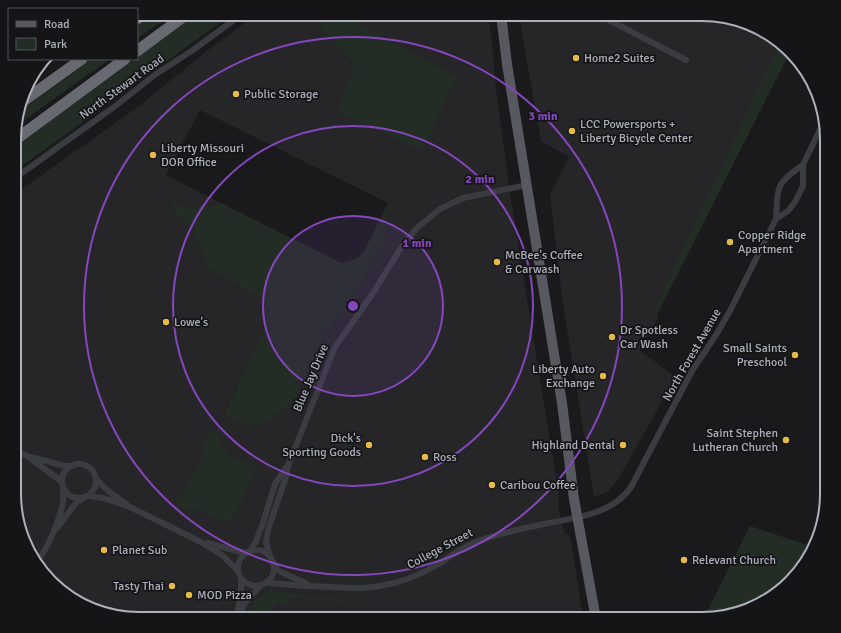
<svg xmlns="http://www.w3.org/2000/svg" width="841" height="633" viewBox="0 0 841 633" font-family="Signika,sans-serif">
<style>
.built{fill:#262629;fill-rule:evenodd}
.green{fill:#242c26}
.lines{fill:none;stroke-linecap:round;stroke-linejoin:round}
.street{stroke:#3b3c41;stroke-width:6}
.primary{stroke:#585960;stroke-width:10}
.highway{stroke:#686a71;stroke-width:11}
.ring{fill:none;stroke:#8547be;stroke-width:2}
.poi-dot{fill:#e5ba49;stroke:#151517;stroke-width:1.5}
.labels{text-anchor:middle;dominant-baseline:central;stroke-width:3.5;stroke-linejoin:round;paint-order:stroke}
.poi-label{font-size:12px;fill:#aeb1bb;stroke:#151517;text-anchor:start}
.street-label{font-size:12px;fill:#aeb1bb;stroke:#151517}
.rim{fill:none;stroke:#aeb1bb;stroke-width:2}
.centre{fill:#8547be;stroke:#151517;stroke-width:2}
.ring-label{font-size:12px;text-anchor:middle;font-weight:bold;fill:#8547be;stroke:#151517;stroke-width:3.5;stroke-linejoin:round;paint-order:stroke}
</style>
<rect width="100%" height="100%" fill="#1a1a1c"/>
<path class="built" d="M257,14H323L320,28L354,65L422,151L342,16L335,14H488L492,42L496,89L511,199L559,496L558,507L565,534L570,536L572,545L583,619H131L92,610L57,588L27,549L14,502L15,194L139,106L212,47ZM200,110L388,203L385,242L363,281L320,342L297,397L256,428L224,414L267,320L269,308L263,299L208,269L193,229L171,210L170,201L182,207H208L221,203L166,175Z
M520,14H710L749,23L779,42L656,305L658,318L639,350L676,377L620,476L609,491L594,497L562,298L550,195L569,157L541,141L522,33Z
M708,610L734,612L702,619H647Z"/>
<path class="green" d="M154,14H172L137,39V26Z
M197,14H232L15,171V146L135,59H137V57Z
M323,14L342,15L457,77L422,151L338,111L354,65L320,28Z
M779,42L784,45L790,52L657,315L656,305Z
M92,59H110L15,127V123L19,112Z
M170,200L182,207H208L221,203L341,263L354,260L363,253L388,203L385,242L363,281L320,342L297,397L285,408L256,428L224,415L267,320L269,308L263,299L208,269L193,229L171,210Z
M220,427L219,440L229,456L257,467L236,514L225,523L192,508L177,506L176,496L181,498L205,452L200,449L208,436Z
M824,513L818,541L796,576L757,606L734,612L708,610L750,526L807,545Z
M271,591L317,597L349,599L367,598L368,601L334,602L288,597L287,605L284,606L277,602L268,619H248C253,607 256,594 271,591Z"/>
<g class="lines">
<path class="street" d="M597,14L686,60
M803,165C775,184 778,186 776,219L788,211L795,202L803,186V165L823,123
M15,178L114,107L156,74L193,50L242,14
M14,450L27,456L62,482
M31,457L65,466H72
M62 481a17 17 0 1 1 34 0a17 17 0 1 1-34 0Z
M97,480L107,490L127,505
M89,496L103,498L130,507L199,541L222,555L238,571
M57,528L76,503L83,498
M208,543L245,553
M238 568a18 18 0 1 1 36 0a18 18 0 1 1-36 0Z
M250,551L256,541L263,523L275,484L287,466
M271,559L266,542L268,530L285,480L289,463L335,347L373,293L404,243L418,227L440,209L463,198L527,185
M36,562C48,550 60,518 63,502C64,498 63,493 63,489
M273,564L279,571L307,584
M266,582C281,585 295,585 311,586C334,587 357,590 380,586C400,583 420,575 437,565C450,557 462,547 476,542C498,533 521,529 544,524C574,518 612,515 631,487L692,371L716,335L730,311L776,219
M237,614L241,595V578
M236,619L247,600L261,585"/>
<path class="primary" d="M501,14L507,64L562,403L574,499L596,619"/>
<path class="highway" d="M137,19L144,14
M137,51L187,14
M22,102L82,59
M15,140L125,59"/>
</g>
<circle cx="353" cy="306" r="90" fill="#8547be" fill-opacity=".12"/>
<g class="ring">
<circle cx="353" cy="306" r="90"/>
<circle cx="353" cy="306" r="180"/>
<circle cx="353" cy="306" r="269"/>
</g>
<g class="poi-dot">
<circle cx="576" cy="58" r="4"/>
<circle cx="236" cy="94" r="4"/>
<circle cx="572" cy="131" r="4"/>
<circle cx="153" cy="155" r="4"/>
<circle cx="730" cy="242" r="4"/>
<circle cx="497" cy="262" r="4"/>
<circle cx="166" cy="322" r="4"/>
<circle cx="612" cy="337" r="4"/>
<circle cx="795" cy="355" r="4"/>
<circle cx="603" cy="376" r="4"/>
<circle cx="786" cy="440" r="4"/>
<circle cx="369" cy="445" r="4"/>
<circle cx="623" cy="445" r="4"/>
<circle cx="425" cy="457" r="4"/>
<circle cx="492" cy="485" r="4"/>
<circle cx="104" cy="550" r="4"/>
<circle cx="684" cy="560" r="4"/>
<circle cx="172" cy="586" r="4"/>
<circle cx="189" cy="595" r="4"/>
</g>
<g class="labels">
<g class="poi-label">
<text x="584" y="58">Home2 Suites</text>
<text x="244" y="94">Public Storage</text>
<text x="580" y="124">LCC Powersports +<tspan x="580" dy="14">Liberty Bicycle Center</tspan></text>
<text x="161" y="148">Liberty Missouri<tspan x="161" dy="14">DOR Office</tspan></text>
<text x="738" y="235">Copper Ridge<tspan x="738" dy="14">Apartment</tspan></text>
<text x="505" y="255">McBee's Coffee<tspan x="505" dy="14">&amp; Carwash</tspan></text>
<text x="174" y="322">Lowe's</text>
<text x="620" y="330">Dr Spotless<tspan x="620" dy="14">Car Wash</tspan></text>
<text x="787" y="348" text-anchor="end">Small Saints<tspan x="787" dy="14">Preschool</tspan></text>
<text x="595" y="369" text-anchor="end">Liberty Auto<tspan x="595" dy="14">Exchange</tspan></text>
<text x="778" y="433" text-anchor="end">Saint Stephen<tspan x="778" dy="14">Lutheran Church</tspan></text>
<text x="361" y="438" text-anchor="end">Dick's<tspan x="361" dy="14">Sporting Goods</tspan></text>
<text x="615" y="445" text-anchor="end">Highland Dental</text>
<text x="433" y="457">Ross</text>
<text x="500" y="485">Caribou Coffee</text>
<text x="112" y="550">Planet Sub</text>
<text x="692" y="560">Relevant Church</text>
<text x="164" y="586" text-anchor="end">Tasty Thai</text>
<text x="197" y="595">MOD Pizza</text>
</g>
<g class="street-label">
<text transform="translate(122 87) rotate(-36)">North Stewart Road</text>
<text transform="translate(692 355) rotate(-60)">North Forest Avenue</text>
<text transform="translate(311 378) rotate(-67)">Blue Jay Drive</text>
<text transform="translate(440 549) rotate(-28)">College Street</text>
</g>
</g>
<path d="M0 0H841V633H0ZM139 21H702A118 118 0 0 1 820 139V494A118 118 0 0 1 702 612H139A118 118 0 0 1 21 494V139A118 118 0 0 1 139 21Z" fill="#151517" fill-rule="evenodd"/>
<path class="rim" d="M139 21H702A118 118 0 0 1 820 139V494A118 118 0 0 1 702 612H139A118 118 0 0 1 21 494V139A118 118 0 0 1 139 21Z"/>
<circle cx="353" cy="306" r="6" class="centre"/>
<g class="ring-label">
<text x="543" y="120">3 min</text>
<text x="480" y="183">2 min</text>
<text x="417" y="247">1 min</text>
</g>
<rect x="8" y="8" width="130" height="52" fill="#151517" stroke="#525359"/>
<rect x="16" y="21" width="20" height="6" fill="#585960" stroke="#525359"/>
<text x="44" y="28" font-size="12" fill="#aeb1bb">Road</text>
<rect x="16" y="38" width="20" height="12" fill="#242c26" stroke="#525359"/>
<text x="44" y="48" font-size="12" fill="#aeb1bb">Park</text>
</svg>
